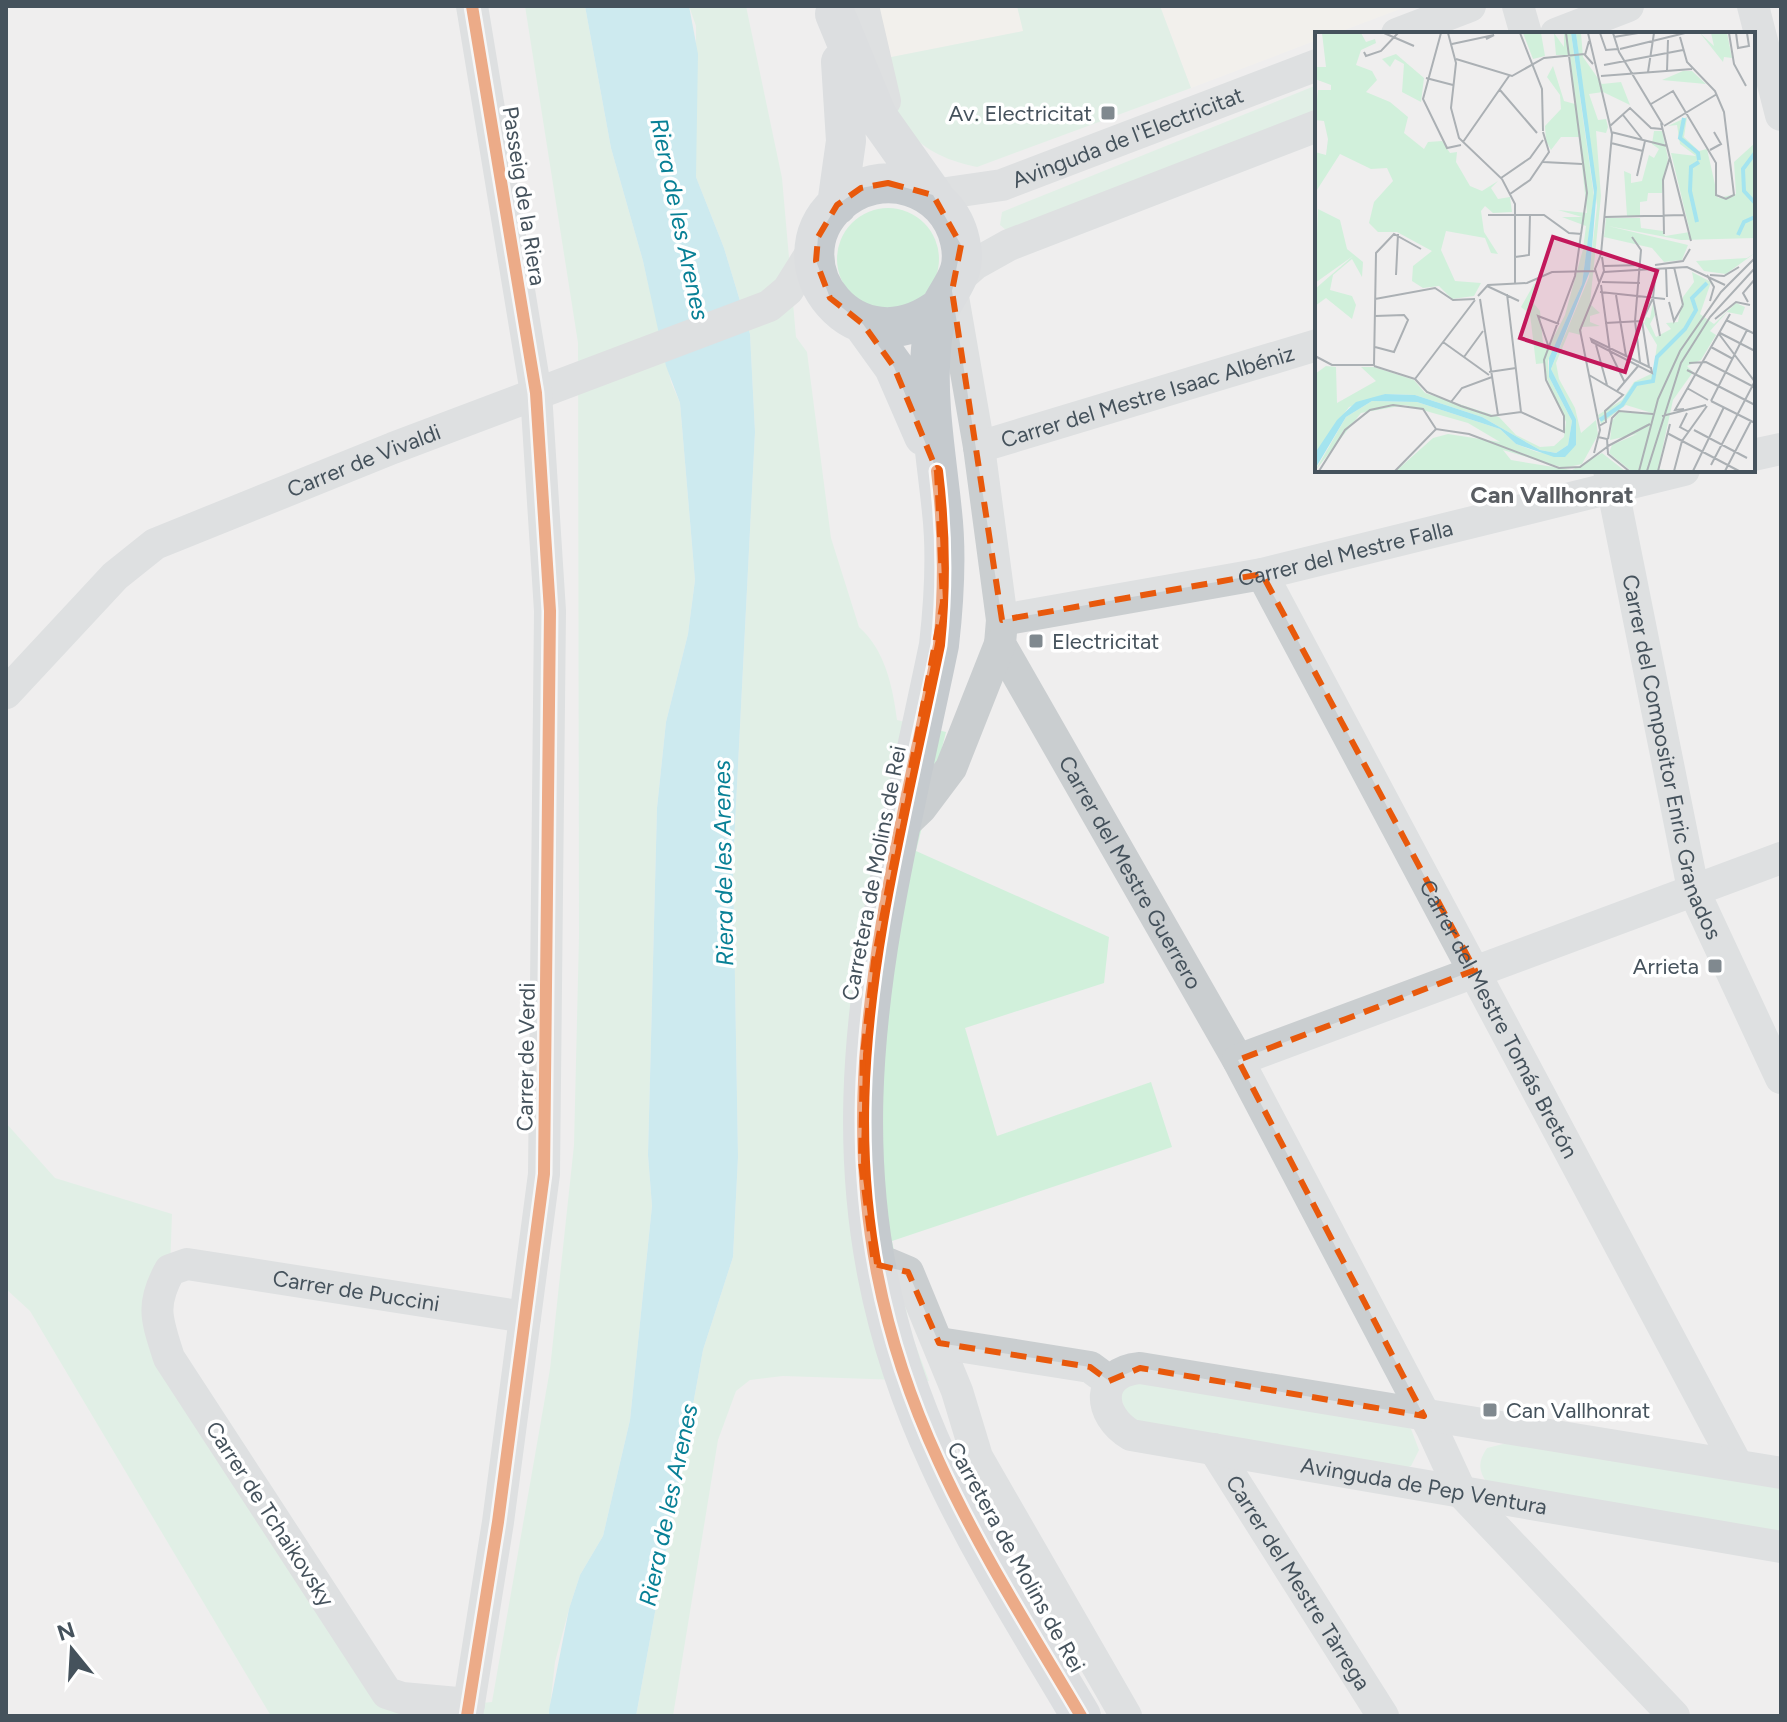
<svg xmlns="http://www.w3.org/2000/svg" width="1787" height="1722" viewBox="0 0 1787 1722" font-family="Figtree,sans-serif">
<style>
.commercial{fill:#f7f2e9}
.green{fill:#d1f0db}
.water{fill:#a4e4ef}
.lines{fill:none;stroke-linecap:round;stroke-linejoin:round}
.minor{stroke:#caced0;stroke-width:32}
.major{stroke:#c5cace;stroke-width:40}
.cycleway-casing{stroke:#fff;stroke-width:17}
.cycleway{stroke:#e8590c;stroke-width:12}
.marked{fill:none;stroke:#e8590c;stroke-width:6;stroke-dasharray:16 10;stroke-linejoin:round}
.poi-dot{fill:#80898f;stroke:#fff;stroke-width:3}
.labels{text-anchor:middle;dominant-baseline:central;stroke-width:7;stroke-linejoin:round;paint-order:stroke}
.poi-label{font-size:22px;fill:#45525c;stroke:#fff;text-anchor:end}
.street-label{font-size:22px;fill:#45525c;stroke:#fff}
.water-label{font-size:24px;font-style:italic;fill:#088096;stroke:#fff}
.neighbourhood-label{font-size:24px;font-weight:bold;fill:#5a5e63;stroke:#fff}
.inset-river{fill:none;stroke:#a4e4ef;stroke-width:4}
.inset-road{fill:none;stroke:#abb0b4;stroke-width:2}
.view{fill:#c2185b;fill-opacity:0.15;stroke:#c2185b;stroke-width:4}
.inset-edge{fill:none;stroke:#45525c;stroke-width:4}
</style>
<rect width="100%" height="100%" fill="#efeeee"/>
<path class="commercial" d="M853,6H1017L1024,31L866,62Z
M1160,6H1408L1334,34H1317V40L1191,88Z"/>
<path class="green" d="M525,6H585L611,148L643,261L671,382L680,403L695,580L688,634L666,722L657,808L648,1155L652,1206L630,1420L603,1536L580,1575L569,1609L555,1662L549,1716H271L30,1311L6,1289V1123L55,1178L172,1214L170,1270L158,1325L387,1692L469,1704L492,1702L550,1369L574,1145L579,936L578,343Z
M689,6H746L782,178L796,337L807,352L831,538L859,627C885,650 893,687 897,720L946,732L916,851L1109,937L1104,983L965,1028L997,1136L1151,1082L1172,1147L892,1241L911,1333L929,1381L783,1376L750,1380L736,1391L718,1440L673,1716H636L703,1350L733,1257L738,1157L733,864L755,432L750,334L724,248L696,177V26Z
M1017,6H1160L1191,88L977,167C906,152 901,119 866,62L1023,31Z
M1317,85V115L1006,230L1000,225L1002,212Z
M837 259a51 51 0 1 1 102 0a51 51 0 1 1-102 0Z
M1128,1381L1400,1424L1411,1429L1419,1450L1411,1466L1399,1470L1130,1426L1119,1391Z
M1511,1442L1781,1489V1538L1487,1483C1478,1470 1478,1461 1487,1448Z"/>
<path class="water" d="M585,6H689L698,54L696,177L724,248L750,334L755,432L733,864L738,1157L733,1257L703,1350L636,1716H549V1710L569,1609L580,1575L603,1536L630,1420L652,1206L648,1155L657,808L666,722L688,634L695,580L680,403L666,366L643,261L611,148Z"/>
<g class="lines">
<g class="minor">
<path d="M863,6L885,101"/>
<path d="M1518,6L1526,34"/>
<path d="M1753,6L1781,115"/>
<path d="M1397,34L1470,6"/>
<path d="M1556,34L1628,6"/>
<path id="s1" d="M933,195L1002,185L1317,65"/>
<path d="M958,279L975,264L1009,245L1317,126"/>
<path id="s2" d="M952,291L979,447L1002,620L1000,644L1238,1060L1432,1429L1461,1492L1674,1716"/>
<path id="s3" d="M979,447L1317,345"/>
<path d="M1753,455L1781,449"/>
<path id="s4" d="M1609,470L1693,889L1781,1078"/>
<path id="s5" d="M1262,574L1737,1465"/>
<path id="s6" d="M1002,620L1262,574L1684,470"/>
<path id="s7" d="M6,693L115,576L155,544L393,448L769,306L788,290L816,245"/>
<path d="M899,829L921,808L951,768L1000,644"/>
<path d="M1238,1060L1781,858"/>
<path d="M874,1264H889L908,1272L957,1391L977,1457L1126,1716"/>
<path d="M939,1343L1090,1367L1109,1381"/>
<path id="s8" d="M1214,1449L1383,1716"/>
<path id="s9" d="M1781,1473L1140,1368C1095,1372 1097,1415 1131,1435L1781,1547"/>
<path id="s10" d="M469,1704L402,1698L387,1693L169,1358C157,1320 150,1306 170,1270L187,1264L525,1317"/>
<path d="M467,1716L498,1522L544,1174L550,611L536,393L472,6"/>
</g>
<path class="major" d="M835,14L877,116L933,195
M837,205L846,141L841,62
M941,307C856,372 773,264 837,204C880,164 948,185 960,241C967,272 953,283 940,308C935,319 932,336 931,349C926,400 937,461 942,512C947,556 944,601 939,645C878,940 804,1170 939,1462C979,1550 1032,1633 1081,1716
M863,324L894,367L924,436"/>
<defs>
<path id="cycleway" d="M937,471C944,529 945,586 939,645C878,940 804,1170 939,1462C979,1550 1032,1633 1081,1716
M467,1716L498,1522L544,1174L550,611L536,393L472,6"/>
</defs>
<use href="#cycleway" class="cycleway-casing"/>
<use href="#cycleway" class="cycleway"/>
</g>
<path d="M0 0H1787V1722H0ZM888,183L933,195L961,245L952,291L1002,620L1262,574L1475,970L1238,1060L1424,1416L1140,1368L1109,1381L1090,1367L939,1343L908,1272L874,1264L861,1162L863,1054L874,961L943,602L937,471L894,367L863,324L830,298L816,261L818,237L837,205L861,188Z" fill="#efeeee" fill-opacity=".55" fill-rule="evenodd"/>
<path class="marked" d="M888,183L933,195L961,245L952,291L1002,620L1262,574L1475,970L1238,1060L1424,1416L1140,1368L1109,1381L1090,1367L939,1343L908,1272L874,1264L861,1162L863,1054L874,961L943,602L937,471L894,367L863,324L830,298L816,261L818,237L837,205L861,188Z"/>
<g class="poi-dot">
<rect x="1100" y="105" width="16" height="16" rx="4"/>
<rect x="1028" y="633" width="16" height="16" rx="4"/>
<rect x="1707" y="958" width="16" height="16" rx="4"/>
<rect x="1482" y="1402" width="16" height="16" rx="4"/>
</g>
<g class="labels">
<g class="poi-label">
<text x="1092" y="113">Av. Electricitat</text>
<text x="1052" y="641" text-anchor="start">Electricitat</text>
<text x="1699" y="966">Arrieta</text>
<text x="1506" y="1410" text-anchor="start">Can Vallhonrat</text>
</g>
<g class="street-label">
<text stroke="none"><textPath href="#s1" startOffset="204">Avinguda de l'Electricitat</textPath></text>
<text transform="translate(524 196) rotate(81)">Passeig de la Riera</text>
<text stroke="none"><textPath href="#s3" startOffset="176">Carrer del Mestre Isaac Albéniz</textPath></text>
<text stroke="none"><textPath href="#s7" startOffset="436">Carrer de Vivaldi</textPath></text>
<text stroke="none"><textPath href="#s6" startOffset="350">Carrer del Mestre Falla</textPath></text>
<text stroke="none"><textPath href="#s4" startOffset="294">Carrer del Compositor Enric Granados</textPath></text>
<text stroke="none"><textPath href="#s2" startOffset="620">Carrer del Mestre Guerrero</textPath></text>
<text transform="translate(874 873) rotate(-79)">Carretera de Molins de Rei</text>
<text stroke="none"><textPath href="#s5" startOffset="504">Carrer del Mestre Tomás Bretón</textPath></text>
<text transform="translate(526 1057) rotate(-89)">Carrer de Verdi</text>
<text stroke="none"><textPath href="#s10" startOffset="764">Carrer de Puccini</textPath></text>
<text stroke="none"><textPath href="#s9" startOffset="1044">Avinguda de Pep Ventura</textPath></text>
<text transform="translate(270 1514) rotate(57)">Carrer de Tchaikovsky</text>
<text transform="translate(1016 1557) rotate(61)">Carretera de Molins de Rei</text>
<text stroke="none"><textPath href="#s8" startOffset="158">Carrer del Mestre Tàrrega</textPath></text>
</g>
<g class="water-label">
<text transform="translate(680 219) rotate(78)">Riera de les Arenes</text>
<text transform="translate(723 863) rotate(-91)">Riera de les Arenes</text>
<text transform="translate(668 1505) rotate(-78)">Riera de les Arenes</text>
</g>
<g class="neighbourhood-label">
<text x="1552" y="494">Can Vallhonrat</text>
</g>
</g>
<g transform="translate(1315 32)">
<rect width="440" height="440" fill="#efeeee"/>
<path d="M7,1H46L51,10L60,7L61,11L46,18L41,33L57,39L62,48L51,60L75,70L93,85L89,101L109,117L113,110L127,109L135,121L142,120L141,130L155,154L167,159L183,149L176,156L183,167L195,165L197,180L178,181L170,174L166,179L169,200L183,222L176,221L170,206L131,199L126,218L140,249L166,251L159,264L137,267L124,254L108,256L97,249L98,234L117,219L82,200H63L54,191L59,170L78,149L72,136L56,137L25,122L0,161V120L11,123L13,107L9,89L0,88L3,58H16V53L0,47V35H11ZM208,1H226L230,24L218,27ZM239,1L249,15V1H256L279,164L267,252L233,329L234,345L257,389L253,413L241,421L225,418L167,385L100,363L70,362L34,375L0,421V342L11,334L21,335L22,371L61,349L46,335H59L99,348L110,361L184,385L201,403L225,415L239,414L249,405L251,390L232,347L230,331L221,332L215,282L206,275L219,252L224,251L215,267L225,279L228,311L234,314L250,283L268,217L271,194L247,185H267L243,178L272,181L264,105H246L236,118L231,109L230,94L246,77L245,63L232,45L238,34L249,69L260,72L255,23H241ZM261,1H266L268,25L287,52L306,50L315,73L288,60L274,62L283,88L291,87L293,95L291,101L281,99L286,164L275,272L285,281L275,284V290L285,294L267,295L266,303L254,300L241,331L244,347L260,376L266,401L281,388L283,403L267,432L249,436L188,418L196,428L257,438L287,421L310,439H81L118,406L133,402L185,410L153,391L90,373L46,381L0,439L31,385L57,369L102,370L185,397L201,412L222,420L245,424L261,413V387L236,337L274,245L282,174ZM385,1L399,14L396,1H412L417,26L409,25L408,30ZM81,22L109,46L106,70L87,60L89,32L80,27L75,35L67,27ZM368,39H377L391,52L347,48ZM372,85L369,105L384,119L392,117L403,166L421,162L419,130L440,111V206L366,208L293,194L373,213L367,228L349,230L337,216L289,205L291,186H325L326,196L348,199L350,204L375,200L356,121L381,124L365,112L362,93L353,94ZM339,99H347L353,126L347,161H333L332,169L325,170V184H312L309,139L316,142V151L327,149L334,123L339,126L344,117L337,112ZM3,177L25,188L32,217L48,230L47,245L37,227L18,243L15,258L37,264L41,273L37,287L11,266L0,274V257L38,224L0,251ZM440,221L411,242L389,239L381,229L432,226ZM377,240L396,250L385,282L399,292L421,271L430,275L427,283L412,280L395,299L401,303L386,328L372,334L378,340L358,368L343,437L357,439H316L294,421L297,413L322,402L295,408L297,389L304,380L337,381L311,373L286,392L283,383L307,368L319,350L338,341L342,313L329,291L331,285L335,286L338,271L340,283L335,292L341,305L356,297L351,291L363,290L368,265L379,250Z" fill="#d1f0db"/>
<path d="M256,1H261L282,156L275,239L236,337L261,387V413L250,425H239L201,412L185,397L102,370L57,369L31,385L0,437V421L22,388L41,370L70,362L100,363L167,385L225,418L241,421L253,413L257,389L234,345V326L267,252L279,161Z" fill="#a4e4ef"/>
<path class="inset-river" d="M369,86L365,106L383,121L384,128M440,121L428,137L429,159L440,171M382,190L375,159L376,135L384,130M423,203L429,190L440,185M285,388L307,373L321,352L338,349L342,325L370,297L381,278L377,266L392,251"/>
<path class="inset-road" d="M69,1L99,14M126,1L108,67L132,116L146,113M133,1L141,31L136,76L144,106L187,147L200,172V252M205,1L227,57L228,99M273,1L297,102L286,222L280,237L284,250M285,1L291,18L303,17M298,1L304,20L348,93M414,1L419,32L431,54M421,1L423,16L434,14L432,1M299,5L323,1M274,9L270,23L278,32M137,12L179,3L171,7M305,17L370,1M49,20L51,24L66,19L83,1M141,27L197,44L229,26L270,22M289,33L368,18M352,39L353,8M333,40L339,1M286,44L377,37M111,46L138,53M185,58L222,101M336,72L358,59L401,131V163L411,167L419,163L409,80L400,59L372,30L365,5M308,83L327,107M346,91L376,209M295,94L315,76L336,96L347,97M349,94L402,62M296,100L352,114M148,110L194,44M296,111L328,119M395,118L406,112L399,100M228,130L267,132M322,144L330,109M186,146L215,126L228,108M195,162L215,148L234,120L228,100M173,183H229L254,201L267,202M290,185L369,183M349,202L348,148L355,125M317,205L326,218L320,289L325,330M200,225L214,223L215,182M340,233L368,229L375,217M289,234L326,233M359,235L368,273M341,236L338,266L345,304M351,236L352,265M289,240L372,235L410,253M81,243L83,202M392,243L399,255L395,269M395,243L409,244L424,235M287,250L325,251M286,253L295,320L310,351M172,254L204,269M285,260L350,267M192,262L206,380M301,263L311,324M163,264L173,253L212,251L237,240L280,239M60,267L120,256L138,268L160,267M165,267L183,383M354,270L359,289L368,273M433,270L428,261L440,247M400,287L421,270L435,273M411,288L440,302M290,291L327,289M405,301L440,319M404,302L440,350M276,307L336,336L337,341L277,310ZM128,310L174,343M233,313L223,284L244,292M281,313L292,353M60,315L79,320L93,288L89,283L60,284M396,315L418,327M0,324L17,333H59L61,221L79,202L106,217M149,325L168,299M374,331L391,330L439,355M59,334L100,347M334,335L327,289L338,266M372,338L440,373M174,340L201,336M274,343L308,363L290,379L291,390L284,394M100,347L112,360L146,374L176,384L206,380L249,400V384L231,348L229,328L260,244L272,161L251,1M100,347L160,268M372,356L393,368M302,359L324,333M396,369L432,298M396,369L440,391M136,370L147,356L177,345M369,377L360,378L415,282M372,381L365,395L374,400M347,384L391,373M379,398L432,426M352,401L424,439M283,405L292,407L293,422L314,439M293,407L297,386L304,379L338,382M293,414L335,392M279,421L285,398L265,298L289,239L287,225M396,433L440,349M4,439L30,398L55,378L78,373L108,377L121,397M80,439L121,397L154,402L244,436L265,435L292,415M324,439L343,367L365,319L406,260L440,226M332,439L366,331L395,285L440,236M343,439L355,392M359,439L367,409L392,374M378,439L409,375M410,439L436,389"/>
<path class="view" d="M238,205L342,239L310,340L205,306Z"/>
<rect width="440" height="440" class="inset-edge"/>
</g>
<rect width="1787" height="1722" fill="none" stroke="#45525c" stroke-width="16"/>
<g transform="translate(72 1650) rotate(342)" stroke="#ffffff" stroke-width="6" paint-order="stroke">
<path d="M0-6L14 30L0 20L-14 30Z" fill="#45525c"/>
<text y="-12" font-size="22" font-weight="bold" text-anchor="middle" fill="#45525c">N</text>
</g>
</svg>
